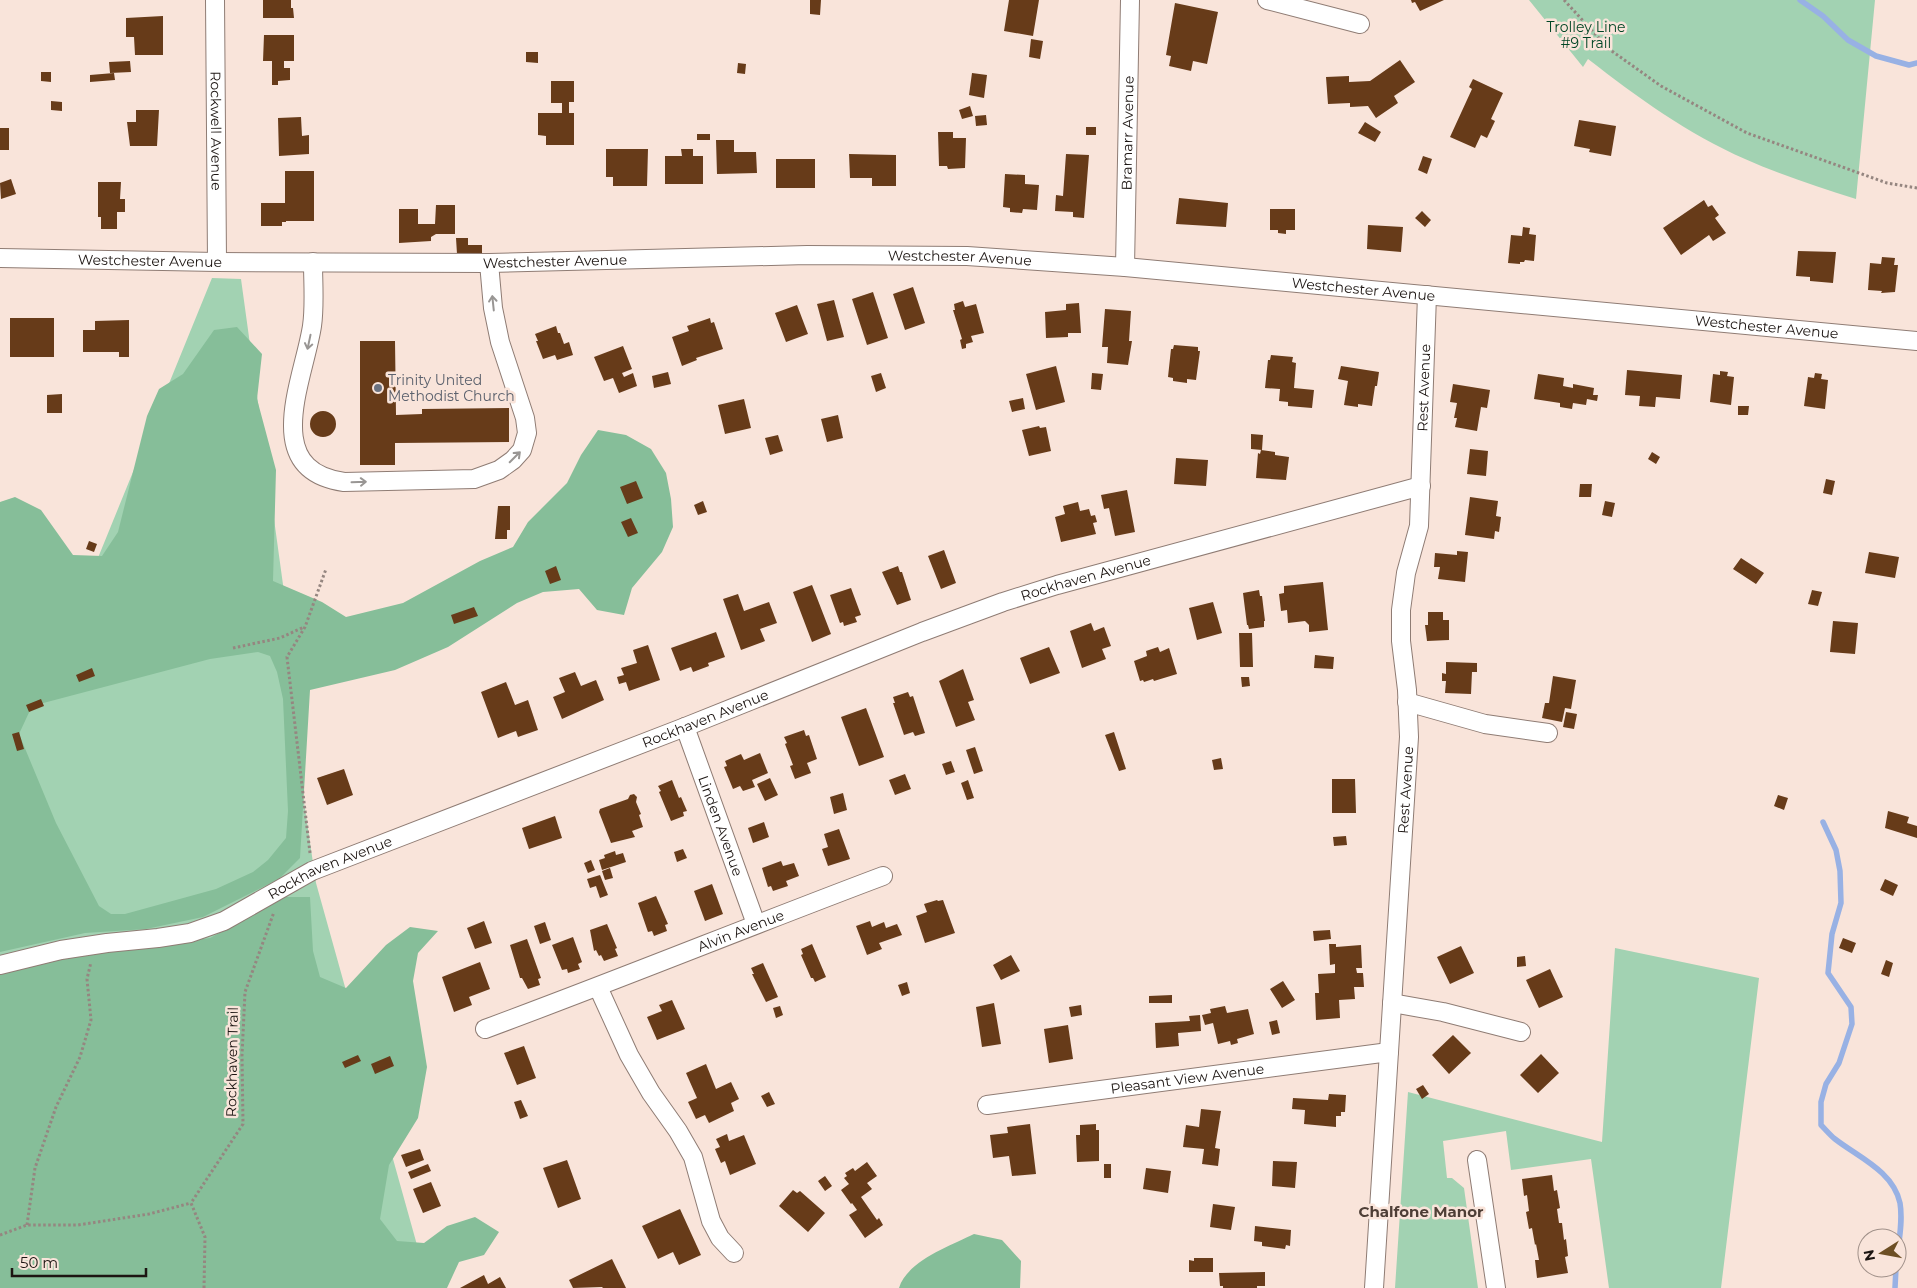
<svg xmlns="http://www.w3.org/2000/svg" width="1917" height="1288" viewBox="0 0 1917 1288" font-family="Montserrat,sans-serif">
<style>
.green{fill:#a2d2b2}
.forest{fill:#86be99;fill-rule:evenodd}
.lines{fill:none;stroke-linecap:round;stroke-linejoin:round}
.stream{stroke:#98b1e4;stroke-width:5.5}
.building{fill:#673b19}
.minor-casing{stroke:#8f7c74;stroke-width:20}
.path{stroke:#958680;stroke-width:3;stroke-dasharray:2.5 2.5;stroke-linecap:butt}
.minor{stroke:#fff;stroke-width:18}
.oneway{stroke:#999694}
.worship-dot{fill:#6b7280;stroke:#f9e4da;stroke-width:2}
.labels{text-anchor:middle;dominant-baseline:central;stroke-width:5;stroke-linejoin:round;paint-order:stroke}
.park-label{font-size:14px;fill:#004625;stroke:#f9e4da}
.street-label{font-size:14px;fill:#1c1512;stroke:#f9e4da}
.worship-label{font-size:14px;fill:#5b616d;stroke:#f9e4da;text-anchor:start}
.neighbourhood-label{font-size:15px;font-weight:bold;fill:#4e3e36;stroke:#f9e4da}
</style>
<rect width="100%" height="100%" fill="#f9e4da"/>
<path class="green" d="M1529,0H1875L1856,199C1818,187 1781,175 1745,159C1688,134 1637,97 1588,59L1583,67Z
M212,278L241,279L292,650L282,654L316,883L429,1288H0V664L58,656Z
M1615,948L1759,978L1721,1288H1609L1591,1159L1511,1170L1506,1131L1443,1141L1447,1178H1452L1464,1188L1478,1288H1395L1408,1092L1602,1142Z"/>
<path class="forest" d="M237,327L262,354L257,399L276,470L273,581L322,602L346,617L403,603L480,561L513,547L528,522L567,483L581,455L598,430L626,435L651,449L666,473L671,499L673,527L662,552L632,588L624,615L597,610L579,589L543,592L517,603L448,647L395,670L310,690L300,858L279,879L203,917L146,929L85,933L0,952V502L15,497L41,510L73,555L102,556L118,532L147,416L159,389L183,374L214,330ZM258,652L270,656L277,672L283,699L288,811L286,838L268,860L253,872L216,889L125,914H111L99,906L56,823L19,734L32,706L210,659Z
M286,897H310L313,951L320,977L346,988L386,945L410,927L438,931L418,953L413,981L427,1067L418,1118L389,1165L380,1219L397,1241L424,1243L447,1226L475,1217L499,1232L484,1255L459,1262L447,1288H0V973L80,955L210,938Z
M974,1234L1002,1240L1021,1261L1020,1288H899C907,1261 950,1246 974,1234Z"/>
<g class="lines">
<path class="stream" d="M1800,0L1823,16L1848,40L1876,56L1909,65L1917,63
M1823,822L1836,850L1840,871L1841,903L1832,934L1828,973L1851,1007L1852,1024L1839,1063L1826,1084L1821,1102V1125C1826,1130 1830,1135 1835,1139C1858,1157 1893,1171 1900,1203C1903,1221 1899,1240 1897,1258
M1895,1288L1896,1268"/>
</g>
<path class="building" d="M263,0H291V8H293L294,18H263Z
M810,0H821L820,15L810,14Z
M1009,0H1039L1033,36L1004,31Z
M1411,0H1444L1420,11L1415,2L1412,3Z
M1175,3L1218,12L1207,64L1193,61L1191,71L1169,66L1171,56L1166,55Z
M163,16V55H135L134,37H126V18Z
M264,35H294V61H284V68H290V80L278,81V85H272V61H263Z
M1031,39L1043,41L1040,59L1029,57Z
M526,52H538V63L526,62Z
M1400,60L1415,82L1394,96L1398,103L1376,118L1368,106L1350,107V103L1328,104L1326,77L1349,76V82L1370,81Z
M130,61L131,72L110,73L109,62Z
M738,63L746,64L745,74L737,73Z
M41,72H51V82L41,81Z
M114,73L115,80L90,82V75Z
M972,73L987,75L984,98L969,95Z
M1473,79L1503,93L1491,119L1495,121L1487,138L1481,135L1475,148L1450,137L1472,89L1469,87Z
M551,81H574V102H569V113H574V145H546V136L538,135V113H562V103H551Z
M51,101L62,102V111L51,110Z
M970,106L973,116L962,119L959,110Z
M136,110H159L157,146H130L127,122H136Z
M986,115L987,125L976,126L975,116Z
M301,117L302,136L309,135V154L279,156L278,118Z
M1579,120L1616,126L1611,156L1589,152L1590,149L1574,146Z
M1365,122L1381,132L1375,142L1358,133Z
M1086,127H1096V135H1086Z
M0,128H9V150H0Z
M938,132H953V138H966L965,168L948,169L947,166H939Z
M697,134H710V140H697Z
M716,140H734V152H756L757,173L717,174Z
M606,149H648L647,186H613V177H606Z
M681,149H693V156H703V184H665V156H682Z
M849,154L896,155V186H872V178H850Z
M1066,154L1089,155L1084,218L1073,217V212L1055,211L1056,195L1063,196Z
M1423,156L1432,159L1427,174L1418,170Z
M776,159H815V188H776Z
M285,171H314V221H286V222H282V226H261V203H285Z
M1005,174L1025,175V184L1039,185L1037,210L1023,209L1022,213L1010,212V208L1003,207Z
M11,179L16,194L1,199L0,183Z
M98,182H121L120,199H125V212H117V229H101V217H98Z
M1179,198L1228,203L1226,227L1176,224Z
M1704,200L1708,207L1712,205L1719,215L1715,218L1726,233L1713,241L1709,235L1681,255L1663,228Z
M436,205H455V234H436L431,237V241L399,243V209H418V224H435Z
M1270,209H1295V230H1286V234L1278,233V230H1270Z
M1422,211L1431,220L1425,227L1415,218Z
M1368,225L1403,227L1401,252L1367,249Z
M1523,227L1530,228L1529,234L1536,235L1534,261L1525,260L1524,262H1520V264L1508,263L1511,235L1522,236Z
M456,238H468V245H482V254H457Z
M1798,251L1836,252L1833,283L1810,281V277L1796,276Z
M1882,257L1895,258L1894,265H1898L1895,292L1881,293L1882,291L1868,290L1870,263L1881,264Z
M913,287L925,323L905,330L893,294Z
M873,292L888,338L867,345L852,299Z
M834,300L844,337L827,341L817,304Z
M963,301L965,307L976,304L984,333L971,336L973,342L966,344V348L962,349L960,340L962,339L953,310H955L954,304Z
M1079,303L1081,333H1068V337L1046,338L1045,312L1066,310V304Z
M797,305L808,334L786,342L775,313Z
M1105,309L1131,311L1129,341H1132L1128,365L1107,363L1108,347H1102Z
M10,318H54V357H10Z
M710,318L711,323L714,322L723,349L696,358L697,360L682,366L672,337L689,331L687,326Z
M129,320V357H119V352H83V330H95V321Z
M556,326L558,333H560L564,344L569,342L573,355L557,360L555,355L543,359L536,341H538L535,334Z
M360,341H395L396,415L422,414V409L509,408V442L395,443V465H360Z
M1174,345L1198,347V351H1200L1196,380L1187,379V383L1173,381V378L1168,377L1171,349H1173Z
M623,346L632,369L622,373L624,377L633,373L637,386L619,393L613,378L604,381L594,357Z
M1271,355L1293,357L1292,362L1296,363L1294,388L1314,390L1312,408L1288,406V402L1279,401L1280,389L1265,388L1268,360H1270Z
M1056,366L1065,402L1036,410L1026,374Z
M1341,366L1379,372L1377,386H1375L1372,406L1358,404V407L1344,405L1348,381L1338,379Z
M1627,370L1682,375L1680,399L1656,397L1655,407L1639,406L1640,396L1625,395Z
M1720,371L1728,372L1727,376L1734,377L1731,405L1710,402L1713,374L1720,375Z
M668,372L671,384L654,388L652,376Z
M881,373L886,388L876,392L871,376Z
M1092,373L1103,374L1101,390L1091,389Z
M1815,373L1822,374L1821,379L1828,380L1825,409L1804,406L1808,377L1814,378Z
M1538,374L1564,378L1563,386L1573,388V384L1594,388L1593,395H1598L1597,401L1587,399L1586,405L1573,403L1572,409L1560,407V403L1534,399Z
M1453,384L1490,390L1487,408L1481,407L1477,431L1455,427L1457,418H1454L1457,403L1450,402Z
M62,394V413H47V395Z
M1023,398L1025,409L1012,412L1009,401Z
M744,399L751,428L725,434L718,405Z
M1738,406H1749L1748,415H1738Z
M310 424a13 13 0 1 1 26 0a13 13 0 1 1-26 0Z
M838,415L843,438L827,442L821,419Z
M1039,426L1040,428L1046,427L1051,451L1029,456L1022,430Z
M1251,434L1263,435L1262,450L1251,449Z
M778,435L783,451L770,455L765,438Z
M1470,449L1488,451L1486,476L1467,474Z
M1261,450L1275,452V455L1289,457L1286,480L1256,478L1258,453L1260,454Z
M1652,452L1660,457L1656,464L1648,459Z
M1176,458L1208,460L1206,486L1174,484Z
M1826,479L1835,481L1832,495L1823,493Z
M636,481L643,498L627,504L620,487Z
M1580,484H1592L1591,497H1579Z
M1127,490L1135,532L1115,536L1109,508L1104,509L1101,495Z
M1470,497L1498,501L1496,516L1501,517L1499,532L1495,531L1494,539L1465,535Z
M703,501L707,512L698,515L694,505Z
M1605,501L1615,503L1612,517L1602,515Z
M1078,502L1080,511L1089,509L1091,516L1095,515L1097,522L1093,523L1096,534L1061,542L1055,517L1065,514L1063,506Z
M498,506H510V530H507V539H495Z
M631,518L638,533L628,537L621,522Z
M89,541L97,544L94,552L86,549Z
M944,550L956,583L941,589L928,556Z
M1457,551L1468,552L1465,582L1438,579L1440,567H1434L1435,553L1457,555Z
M1869,552L1899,557L1895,578L1865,573Z
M1741,558L1764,573L1756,584L1733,569Z
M556,566L561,580L550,584L545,571Z
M898,566L900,572H902L911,600L897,605L882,572Z
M1323,582L1328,630L1309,632V625L1305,621L1288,623L1287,610L1281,611L1279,594L1284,593V586Z
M812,585L831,634L812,642L793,592Z
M851,588L861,615L855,617L857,622L844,626L843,622L840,623L830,595Z
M1259,590L1260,596H1262L1265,621H1264V627L1249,629L1248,625H1247L1243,593Z
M1812,590L1822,592L1818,606L1808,604Z
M738,594L744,611L769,602L777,623L760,629L765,641L741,650L723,599Z
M1213,602L1222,633L1197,640L1189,608Z
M474,607L478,616L454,624L451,615Z
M1428,612H1443V620H1449V640L1427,641L1425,625H1428Z
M1833,621L1858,623L1855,654L1830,652Z
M1091,623L1094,631L1104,627L1111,646L1102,649L1106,659L1082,668L1070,631Z
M716,632L725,657L708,663L709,666L693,672L691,667L680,671L671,648Z
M1239,633H1252L1253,667H1240Z
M648,645L660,680L629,691L626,682L619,684L617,677L624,675L621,668L637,663L633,650Z
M1049,647L1060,673L1030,684L1020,658Z
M1158,647L1160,652L1169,648L1177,674L1154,681L1153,679L1144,682L1143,680L1140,681L1134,661L1147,656L1146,651Z
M1315,655L1334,657L1333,669L1314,668Z
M1446,662L1477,663V672H1472L1471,694L1445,693L1446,681H1442V673L1446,674Z
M92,668L95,676L79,682L76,675Z
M963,669L974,700L968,702L975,720L956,727L939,681Z
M575,672L581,686L596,680L604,700L562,719L553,697L565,692L559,678Z
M1553,676L1576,680L1571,709L1565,708L1562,722L1542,718L1545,703H1549Z
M1241,677H1249L1250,686L1242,687Z
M506,682L515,705L528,700L538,730L518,737L516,731L498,738L481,692Z
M908,692L910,697L913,696L925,733L915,736L913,732L904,735L893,703H895L893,697Z
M41,699L44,706L29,712L26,705Z
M866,708L884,757L859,766L841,717Z
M1566,712L1577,714L1574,729L1563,727Z
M804,730L806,736L809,735L817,759L807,763L811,773L795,779L790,766L793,765L785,744L787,743L784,737Z
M19,732L24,749L17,751L12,734Z
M1114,732L1126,769L1119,771L1105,735Z
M975,747L983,771L974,774L966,750Z
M760,753L768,773L752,780L755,787L743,791L740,786L733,789L724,767L727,766L725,761L741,754L744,760Z
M1221,758L1223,769L1214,770L1212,760Z
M951,761L955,772L946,775L942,764Z
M344,769L353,795L327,805L317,778Z
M905,774L911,789L895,795L889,780Z
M770,778L778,795L765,801L757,784Z
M1332,779H1355L1356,813H1332Z
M672,780L679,798L681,797L687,811L683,812L684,816L671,821L659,792L661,791L658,786Z
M968,780L974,798L967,800L961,783Z
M843,793L847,810L834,814L830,797Z
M634,794L637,797L636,802L641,814L639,815L643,827L632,831L635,837L611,843L599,812L600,809L628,799L630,795Z
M1778,795L1788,798L1784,810L1774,806Z
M1888,811L1909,817L1907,823L1917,826V838L1885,828Z
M555,816L562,838L529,849L522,828Z
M764,822L769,837L753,843L748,828Z
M839,829L850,859L828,866L822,849L828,847L824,834Z
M1346,836L1347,845L1334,846L1333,837Z
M683,849L687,858L677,862L674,852Z
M615,851L616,855L623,853L626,862L602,870L599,860L605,858L604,855Z
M591,860L595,870L588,873L584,863Z
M781,861L783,866L794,863L799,876L786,881L788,886L773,891L771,886L768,887L762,868Z
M610,868L613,878L605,880L602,871Z
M600,875L608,895L600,898L596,886L590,888L587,879Z
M1885,879L1898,885L1893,896L1880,890Z
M712,884L723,914L705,921L694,891Z
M656,896L668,924L665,925L667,931L654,936L652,931L648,932L638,903Z
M937,900L938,901L943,900L955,933L925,943L916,916L927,912L924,904Z
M484,921L492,943L475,949L467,928Z
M870,921L872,927L884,922L886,928L897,924L902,935L879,943L882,949L867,955L856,926Z
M545,922L551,940L540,944L534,926Z
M607,924L617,948L615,949L618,956L604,961L601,955L599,956L596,950L594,951L590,930Z
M1330,930L1331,939L1314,941L1313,931Z
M573,937L582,962L578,964L580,969L568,973L567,969L562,970L552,945Z
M1843,938L1856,943L1852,953L1839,948Z
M527,939L541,978L538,979L540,985L528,989L522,978H520L510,945Z
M812,944L826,977L815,982L813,978H811L801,955L803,954L801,949Z
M1329,944H1336V947L1361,945L1362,968H1356L1357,973H1363L1364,987H1354L1355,999L1339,1000L1340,1018L1316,1020L1315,993H1319L1318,974L1335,973V964L1330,965Z
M1461,946L1474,973L1450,984L1437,957Z
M1011,955L1020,971L1001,980L993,965Z
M1525,956L1526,966L1517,967V957Z
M1886,960L1893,963L1889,977L1881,974Z
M480,962L490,989L469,997L472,1005L454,1012L442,977Z
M763,963L778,997L766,1002L752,974H754L751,968Z
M1550,969L1563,997L1539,1008L1526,980Z
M1283,981L1295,1000L1282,1008L1270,989Z
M907,982L910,993L902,996L898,985Z
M1172,995V1003H1149V996Z
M672,1000L685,1029L657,1040L647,1017L662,1011L659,1005Z
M994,1003L1001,1044L982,1047L976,1007Z
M1081,1005L1082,1015L1071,1017L1069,1007Z
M780,1006L783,1015L776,1018L773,1008Z
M1225,1006L1227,1013L1248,1009L1254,1034L1237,1039L1238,1043L1231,1045L1230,1041L1218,1044L1213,1023L1205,1025L1202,1015L1211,1013L1210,1009Z
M1200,1015L1201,1031L1178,1033L1179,1046L1156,1048L1155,1023L1190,1021L1189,1016Z
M1277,1020L1280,1033L1272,1035L1269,1022Z
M1068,1025L1073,1059L1049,1063L1044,1029Z
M1453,1035L1471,1053L1449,1074L1432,1055Z
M524,1046L536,1078L517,1085L504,1053Z
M1541,1054L1559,1073L1538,1093L1520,1075Z
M358,1055L361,1061L345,1068L342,1062Z
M390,1056L394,1066L375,1074L371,1064Z
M706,1064L716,1089L731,1082L739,1099L731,1103L734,1111L709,1123L705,1115L696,1119L688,1102L697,1098L686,1073Z
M1423,1085L1429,1094L1422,1099L1416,1089Z
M769,1092L775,1104L767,1107L761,1096Z
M1329,1094L1346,1095L1345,1112H1341V1116H1336V1127L1304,1124L1305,1110L1292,1109L1293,1098L1328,1100Z
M521,1100L528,1116L520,1119L514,1102Z
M1201,1109L1221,1111L1215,1148L1220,1149L1218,1166L1202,1164L1204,1149L1183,1147L1186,1125L1199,1127Z
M1030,1124L1036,1174L1012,1176L1009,1156L993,1158L990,1135L1008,1133L1007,1127Z
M1096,1124V1130H1099V1161L1077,1162L1076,1135H1080V1125Z
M727,1134L729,1141L744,1135L756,1164L730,1175L725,1161L721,1163L715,1149L720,1147L716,1139Z
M420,1149L424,1160L406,1167L401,1155Z
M567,1160L581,1199L558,1208L543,1168Z
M1273,1161L1297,1162L1295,1188L1272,1186Z
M867,1162L877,1176L867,1183L872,1189L861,1197L877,1220L879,1218L883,1225L865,1238L849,1215L857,1210L852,1203L851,1204L841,1190L849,1184L844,1178L847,1176L845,1173L853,1168L855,1171Z
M428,1164L431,1171L411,1179L408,1172Z
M1104,1164H1111V1178H1104Z
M1146,1168L1171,1171L1168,1193L1143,1189Z
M1552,1175L1554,1191L1557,1190L1560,1208L1557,1209L1559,1223H1562L1564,1240L1566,1239L1568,1256L1565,1257L1568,1273L1537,1278L1535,1260H1539L1536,1244L1535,1245L1532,1228L1529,1229L1526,1212L1529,1211L1527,1195L1524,1196L1522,1179Z
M825,1176L832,1186L825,1191L818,1181Z
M431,1182L441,1206L423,1213L413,1189Z
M793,1190L797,1193L800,1191L825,1213L808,1232L779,1206Z
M1213,1204L1235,1207L1231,1230L1210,1227Z
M680,1209L701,1255L679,1265L673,1252L658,1259L642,1226Z
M1255,1226L1291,1230L1290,1246L1286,1245L1285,1249L1262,1246V1242L1254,1241Z
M1194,1258H1213V1272H1189V1260L1194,1261Z
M612,1259L626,1288H603L602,1287L573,1288L569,1280Z
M1265,1272V1286H1257V1288H1223V1286H1220L1219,1273Z
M484,1275L488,1284L500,1277L506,1288H460Z"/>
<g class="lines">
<defs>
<g id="minor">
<path id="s1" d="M215,0L217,262"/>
<path d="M1267,0L1360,24"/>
<path id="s2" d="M0,258L217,262L489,263L807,255L967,256L1125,267L1917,341"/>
<path d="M313,262C313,283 315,306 312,326C304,379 259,470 344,482L474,479L499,470L513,460L522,450L527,433L525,418L500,342L493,308L489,263"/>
<path id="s3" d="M1125,267L1130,0"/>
<path d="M1407,702L1485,724L1548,733"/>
<path id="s4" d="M685,727L756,924"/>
<path id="s5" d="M0,965L61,950L107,943L158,938L190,933L224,921L312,871L685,727L922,632L1003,602L1057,585L1421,486"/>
<path d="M598,987L629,1055L651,1093L678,1131L693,1157L711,1221L720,1238L734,1253"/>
<path d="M1392,1003L1443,1012L1521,1032"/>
<path id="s6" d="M485,1029C618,980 750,926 883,876"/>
<path id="s7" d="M987,1105L1389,1052"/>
<path d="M1477,1160L1496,1288"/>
<path id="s8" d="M1374,1288L1409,737L1407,690L1401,641V610L1406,573L1419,526L1427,295"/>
</g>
</defs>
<use href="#minor" class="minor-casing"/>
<path class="path" d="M1564,0L1609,49L1661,86L1747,133L1887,183L1917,188
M233,648L280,638L304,627
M310,853L287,657L305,627L326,569
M27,1225L35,1168L56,1107L80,1057L91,1020L87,979L91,962
M0,1235L27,1225H78L149,1214L191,1203
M204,1288L205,1237L191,1203L243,1124L242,1055L245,992L274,912"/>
<use href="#minor" class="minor"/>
</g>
<defs><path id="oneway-shaft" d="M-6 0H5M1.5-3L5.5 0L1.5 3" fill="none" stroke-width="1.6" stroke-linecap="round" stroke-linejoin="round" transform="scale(1.25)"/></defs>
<g class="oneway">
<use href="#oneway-shaft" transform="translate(493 303) rotate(-96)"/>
<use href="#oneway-shaft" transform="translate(309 342) rotate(102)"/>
<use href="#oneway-shaft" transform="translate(515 457) rotate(-45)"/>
<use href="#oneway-shaft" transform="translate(359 482) rotate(-2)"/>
</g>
<circle class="worship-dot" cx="378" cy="388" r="5"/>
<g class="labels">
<g class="park-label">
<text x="1586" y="27">Trolley Line<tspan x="1586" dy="16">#9 Trail</tspan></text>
</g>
<g class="street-label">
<text stroke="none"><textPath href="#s1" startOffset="131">Rockwell Avenue</textPath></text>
<text stroke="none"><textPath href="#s3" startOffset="134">Bramarr Avenue</textPath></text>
<text stroke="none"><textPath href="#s2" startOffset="960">Westchester Avenue</textPath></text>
<text stroke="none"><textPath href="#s2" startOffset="150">Westchester Avenue</textPath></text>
<text stroke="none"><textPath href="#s2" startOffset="555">Westchester Avenue</textPath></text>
<text stroke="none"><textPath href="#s2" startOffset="1365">Westchester Avenue</textPath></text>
<text stroke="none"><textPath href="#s2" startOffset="1770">Westchester Avenue</textPath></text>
<text stroke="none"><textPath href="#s8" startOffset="904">Rest Avenue</textPath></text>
<text stroke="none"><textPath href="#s5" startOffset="1158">Rockhaven Avenue</textPath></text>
<text stroke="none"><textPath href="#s5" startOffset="752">Rockhaven Avenue</textPath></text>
<text stroke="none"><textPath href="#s8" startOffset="499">Rest Avenue</textPath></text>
<text stroke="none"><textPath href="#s4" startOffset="105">Linden Avenue</textPath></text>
<text stroke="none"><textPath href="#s5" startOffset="348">Rockhaven Avenue</textPath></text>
<text stroke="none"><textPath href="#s6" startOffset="274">Alvin Avenue</textPath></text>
<text transform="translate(232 1062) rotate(-89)">Rockhaven Trail</text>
<text stroke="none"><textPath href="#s7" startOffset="202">Pleasant View Avenue</textPath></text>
</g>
<g class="worship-label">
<text x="388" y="380">Trinity United<tspan x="388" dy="16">Methodist Church</tspan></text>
</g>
<g class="neighbourhood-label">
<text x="1421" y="1211">Chalfone Manor</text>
</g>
</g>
<g transform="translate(1882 1253) rotate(259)"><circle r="24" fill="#f9e4da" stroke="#a1918a"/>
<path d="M0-4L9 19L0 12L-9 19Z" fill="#6d4f24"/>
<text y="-8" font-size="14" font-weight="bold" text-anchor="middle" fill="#1c1512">N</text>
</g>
<path d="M12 1268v8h134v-8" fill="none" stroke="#1c1512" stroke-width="2.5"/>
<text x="20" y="1268" font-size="15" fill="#1c1512" stroke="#f9e4da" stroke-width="4" paint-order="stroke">50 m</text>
</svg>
